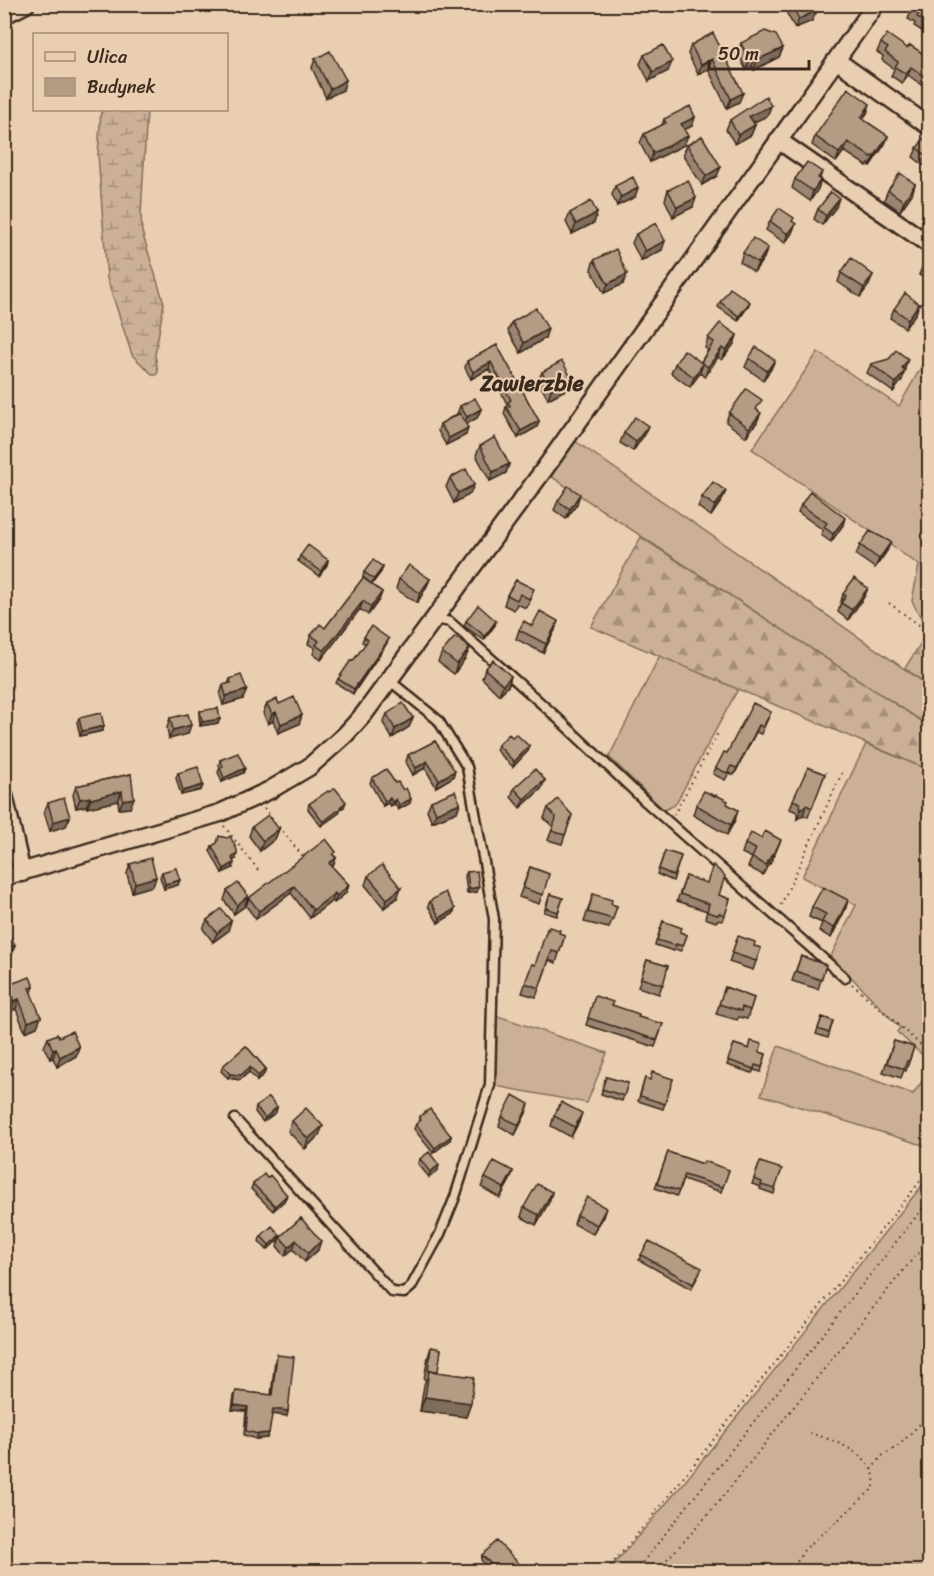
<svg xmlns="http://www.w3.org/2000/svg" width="934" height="1576" viewBox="0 0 934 1576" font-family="Sriracha,sans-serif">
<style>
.grass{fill:#cbb097;stroke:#836d5a;stroke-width:1.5}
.forest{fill:url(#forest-firs);stroke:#836d5a;stroke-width:1.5}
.wetland{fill:url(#wetland-marsh);stroke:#836d5a;stroke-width:1.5}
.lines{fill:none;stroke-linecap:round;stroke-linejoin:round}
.service-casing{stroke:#3b2a1e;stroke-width:13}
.minor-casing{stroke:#3b2a1e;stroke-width:21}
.path{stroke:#3b2a1e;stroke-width:2;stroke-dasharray:1.5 4.5;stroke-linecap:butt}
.service{stroke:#eaceb1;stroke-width:8}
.minor{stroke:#eaceb1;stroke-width:16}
.wall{fill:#9b8572;stroke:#3b2a1e;stroke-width:1.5}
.shaded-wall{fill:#7e6c5c;stroke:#3b2a1e;stroke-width:1.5}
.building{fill:#b49b84;stroke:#3b2a1e;stroke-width:1.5}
.labels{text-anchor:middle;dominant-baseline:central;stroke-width:4.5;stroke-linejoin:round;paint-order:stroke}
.neighbourhood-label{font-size:22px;font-weight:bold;fill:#3b2a1e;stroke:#eaceb1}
</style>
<defs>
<pattern id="forest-firs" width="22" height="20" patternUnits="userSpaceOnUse" patternTransform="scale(1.5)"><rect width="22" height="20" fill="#cbb097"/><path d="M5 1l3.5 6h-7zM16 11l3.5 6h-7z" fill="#a68f7b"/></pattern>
<pattern id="wetland-marsh" width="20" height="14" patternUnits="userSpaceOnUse" patternTransform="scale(1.5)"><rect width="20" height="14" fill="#cbb097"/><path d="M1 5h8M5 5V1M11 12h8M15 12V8" fill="none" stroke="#a68f7b"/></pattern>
</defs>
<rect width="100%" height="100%" fill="#eaceb1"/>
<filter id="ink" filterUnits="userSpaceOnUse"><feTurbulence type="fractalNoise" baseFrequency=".0167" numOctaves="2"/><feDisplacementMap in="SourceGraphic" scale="12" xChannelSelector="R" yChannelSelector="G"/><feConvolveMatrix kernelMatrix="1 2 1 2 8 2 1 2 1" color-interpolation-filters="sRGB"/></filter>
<g filter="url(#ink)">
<path class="grass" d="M818,352L899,406L923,364L929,369V425L926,430L930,432L929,633L912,601L919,565L752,449Z
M568,436L929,686V726L810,648L543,471Z
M660,655L738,689L675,805L664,810L609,757Z
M866,744L929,770V1061L897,1032L900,1028L831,956L856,905L802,877Z
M492,1014L607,1053L587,1103L490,1085Z
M778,1046L913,1094L929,1072V1147L761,1095Z
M929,1177V1571H608L683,1484Z"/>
<path class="forest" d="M641,537L929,726V770L591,627Z
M928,632L930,633L929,686L905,668Z"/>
<path class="wetland" d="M101,110H147L141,214L142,232L164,303L155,355L158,372L156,375H153L132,355L107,278L98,154Z"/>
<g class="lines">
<defs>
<path id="service" d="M435,619L450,622L552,713L646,802L845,978
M235,1119L392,1292L404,1293L411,1287L440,1234L455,1197L490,1085L494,919L467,767L438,720L389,680"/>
<path id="minor" d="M4,15L26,4
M836,60L930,127
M778,140L930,245
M4,795L22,873
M4,877L220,813L270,790L309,767L345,735L364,714L543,471L876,4"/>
</defs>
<use href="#service" class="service-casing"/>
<use href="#minor" class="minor-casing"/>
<path class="path" d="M889,603L930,633
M264,808L304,858
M674,815L719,731
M224,826L259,871
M781,905L842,773
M852,984L930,1053
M918,1253L930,1277
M871,1470L882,1456L898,1446L919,1425L930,1405
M545,1570L548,1572
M600,1572L612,1564L650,1519L930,1169
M635,1572L930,1199
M654,1572C702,1526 740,1475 781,1423C830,1361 880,1299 930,1238
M791,1572L804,1550L874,1488C874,1483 875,1477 873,1473C864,1450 832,1440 810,1433"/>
<use href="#service" class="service"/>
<use href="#minor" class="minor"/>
</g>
<path class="wall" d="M791,4L817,13H815L812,21L795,28L787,14Z
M930,4V30L927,34L914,26L915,23L908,19L912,9Z
M713,33L739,102L727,108L708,69L698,74L688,54L691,45Z
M741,43L783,48L779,57L754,70L752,66L746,70L738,53Z
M881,43L907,48L930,58V91L908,75L902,83L891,76L894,69L882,60L883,56L877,52Z
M644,55L668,71L649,81L640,64Z
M315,59L343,90L326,98L312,68Z
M771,106L767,116L753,122L755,125L751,135L735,144L726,130L730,120Z
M867,113L863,119L888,136L885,144L870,166L869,164L867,166L844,151L836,162L812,145L815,136Z
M695,117L692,126L684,130V145L650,162L640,143L644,134L662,125L664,119Z
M930,134V170L913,157L917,148Z
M687,145L717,176L702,185L683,155Z
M822,172L820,178L821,179L818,189L810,201L792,188L795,179Z
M915,184L912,194L900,211L884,200L888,190Z
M615,186L635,197L617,206L612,195Z
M668,190L693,207L673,217L665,200Z
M836,207L822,225L814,219L818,209Z
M930,210V220L926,218Z
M570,213H597L594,223L572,234L566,222Z
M770,221L792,233L785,243L766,230Z
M636,234L662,250L641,261L632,243Z
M743,253L764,258L754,272L740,262Z
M930,256V282L919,275L923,265Z
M594,260L623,284L604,293L591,269Z
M841,273L873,275L869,285L860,297L838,282Z
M720,302L748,306L738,321L718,307Z
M919,304L916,313L905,328L890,318L894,309Z
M512,322L545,338L521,353L508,331Z
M737,335L734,344L722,360L718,357L705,377L700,373L690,387L671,373L675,364L701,362L708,350L705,348L708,338Z
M497,345L539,421L537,427L518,438L504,414L507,404L489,369L471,379L465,368L467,361Z
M749,358L771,369L763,380L745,367Z
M871,364L905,368L902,380L893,392L867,373Z
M542,372L572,379L569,388L548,399L538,381Z
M460,406L481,409L477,418L466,424V435L446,445L438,431L440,424L457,414Z
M758,411L757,422L746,437L726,422L729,413Z
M624,433L644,435L633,451L620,443Z
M480,446L509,464L506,473L490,481L476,455Z
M450,478L470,494L454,503L446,487Z
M702,497L722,500L711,516L698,507Z
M558,501L577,504L566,519L554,510Z
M801,505L843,525L831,542L821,535L823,530L798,512Z
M860,545L887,551L875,568L856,555Z
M300,556L328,560L327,565L319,576L298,561Z
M383,567L381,572L372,584L363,577L364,572Z
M363,578L382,592L379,600L368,615L360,609L321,660L313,654L315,648L308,644L311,635L325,628Z
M399,579H430L426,588L417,603L396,589Z
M516,580L531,599L526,608L517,604L514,610L504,605L507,595Z
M868,588L864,597L848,620L838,612L843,594Z
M930,594V607L926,604Z
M466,621L495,625L484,640L464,626Z
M532,626L555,630L543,653L516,639L519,630Z
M364,637L387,643L353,694L336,683L338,679L353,661L366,644L362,642Z
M442,652L466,657L454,674L438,662Z
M485,669L511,676L508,686L499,695L482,678Z
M230,679L243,699L223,705L220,695L223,685L228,684Z
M267,704L302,715L299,724L278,733L273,721L268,724L263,713Z
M200,711L220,719L218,723L200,726L199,716Z
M771,712L761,734L756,732L734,775L729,773L725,780L713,774L716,768L727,753Z
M387,714L413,718L409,727L392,738L383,723Z
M79,718L104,726L102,731L80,736L77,722Z
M170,718L188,734L169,739L167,728Z
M512,737L528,751L513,767L496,750L498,745Z
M435,741L453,777L436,787L425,768L413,775L406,762L408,755Z
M220,760L245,768L243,773L222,782L218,772L220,768L219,765Z
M178,773L203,785L201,790L181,795L176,778Z
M131,774L130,808L119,809L118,801L87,808L86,806L76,808L73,795L76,786Z
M825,774L808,817L803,815L797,819V812L790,809L793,800Z
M372,778L395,783L410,803L398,810L395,804L390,806L388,803L383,806L370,783Z
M545,780L541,789L520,808L511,797L514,788Z
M329,792L344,807L340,809L339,813L321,826L308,809L309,804Z
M431,801L460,803L457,812L432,822L427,810Z
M48,803L70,817L66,826L50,831L44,812Z
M727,804L738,810L735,820L727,835L693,815L696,805Z
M548,808L572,815L562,844L548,840L553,827L544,818Z
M252,827L279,829L275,839L260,851L249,836Z
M745,844L777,849L770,864L769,863L763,875L748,867L752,858L742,853Z
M212,846L236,859L233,860V868L222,873L210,851Z
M665,851L681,856L673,881L657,874Z
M335,856L336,858L333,866L332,867L349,885L346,893L334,903L332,901L310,918L291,893L256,919L246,906L249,898Z
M130,864L156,877L153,886L132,892L127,874Z
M530,867L549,874L539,904L519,897Z
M162,872L178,885L164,889L160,877Z
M467,872L477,892L467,893L465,876Z
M368,876L397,898L384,908L365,885Z
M686,876L719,895L730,899L723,921L717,920L716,922L705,918L707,911L677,901Z
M227,891L248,896L245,906L234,914L224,900Z
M550,894L563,898L557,916L544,912Z
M593,894L611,904L617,906L609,928L584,922Z
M848,900L845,910L831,938L819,931L822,923L809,917L812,907Z
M430,901L453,914L438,923L428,906Z
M207,920L228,931L213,942L203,929Z
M663,921L680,932L687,935L681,951L675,949L674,951L655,945Z
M565,935L556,963L549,960L536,997L522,993L532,964L534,965Z
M738,936L754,946L761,948L753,970L729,962Z
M801,956L826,965L818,989L792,981Z
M647,960L668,966L659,994L638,987Z
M8,985L34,987L31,994L37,1027L25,1032L16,1009L11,1011L4,995Z
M725,987L754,998L747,1019L739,1017L737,1020L716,1014Z
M595,996L612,1005L638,1017L663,1024L655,1047L586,1025Z
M822,1017L833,1021L828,1038L816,1034Z
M59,1037L79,1047L76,1056L57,1067L53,1058L50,1059L44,1047L48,1038Z
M894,1041L914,1047L906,1071L904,1070L901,1078L883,1072Z
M734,1044L766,1054L761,1072L754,1070L752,1073L727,1065Z
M246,1046L266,1069L264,1074L257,1081L249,1072L240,1080L228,1078L221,1071L223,1066Z
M606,1077L628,1083L622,1101L601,1094Z
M645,1078L649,1080L673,1079L663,1109L638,1101Z
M256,1107H277L276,1112L263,1122L255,1112Z
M526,1113L515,1135L499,1126L502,1117Z
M554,1116L579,1122L571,1137L551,1126Z
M419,1117L451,1136L450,1140L433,1153L414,1129L416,1124L418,1123Z
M292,1121L319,1135L305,1149L288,1131Z
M668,1152L703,1164L729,1170L721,1192L683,1179L677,1196L655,1188Z
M420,1159L438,1170L429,1177L418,1164Z
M760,1162L775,1189L774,1194L760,1189L761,1187L752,1184Z
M513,1171L510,1180L500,1198L481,1187L485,1178Z
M253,1184L287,1195L285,1200L273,1211L251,1189Z
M552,1192L549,1202L536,1225L521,1217L524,1207Z
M577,1215L603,1217L593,1234L574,1224Z
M301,1218L318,1250L305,1262L293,1249L285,1256L277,1246L280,1237Z
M280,1235L278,1240L267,1250L259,1241L261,1236Z
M641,1255L700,1273L691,1289L639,1260Z
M431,1347L441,1349L437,1372L471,1403L466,1417L420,1411L424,1385L426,1379H424L428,1357Z
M277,1355L288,1411L287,1416L272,1414L267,1438L256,1439L244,1435L246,1411L232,1410L234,1396L236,1391L271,1395L275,1360Z
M482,1555L525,1572H492L481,1560Z"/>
<path class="shaded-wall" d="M817,4H820L812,21L795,28L799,19L814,6Z
M783,48L779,57L754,70L757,60Z
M756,57L752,66L746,70L749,60Z
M712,59L708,69L698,74L701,65Z
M672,62L668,71L649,81L653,72Z
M911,67L908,75L902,83L906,74Z
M346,80L343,90L326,98L330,89Z
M743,93L739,102L727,108L731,99Z
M870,104L867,113L858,127L861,118Z
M771,106L767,116L746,126L749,116Z
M695,117L692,126L678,133L681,124Z
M755,125L751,135L735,144L738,135Z
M688,136L684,145L650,162L653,153Z
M888,136L885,144L870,166L874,157Z
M848,142L844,151L836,162L839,153Z
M721,167L717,176L702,185L706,176Z
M821,179L818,189L810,201L813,191Z
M915,184L912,194L900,211L904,201Z
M638,188L635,197L617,206L621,197Z
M696,198L693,207L673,217L677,207Z
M839,198L836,207L822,225L826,216Z
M597,213L594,223L572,234L576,224Z
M796,224L792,233L785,243L788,234Z
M665,241L662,250L641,261L645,251Z
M768,248L764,258L754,272L758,263Z
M627,274L623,284L604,293L608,284Z
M873,275L869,285L860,297L864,288Z
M750,302L748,306L738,321L739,316Z
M919,304L916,313L905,328L908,319Z
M548,329L545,338L521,353L524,343Z
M737,335L734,344L722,360L726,351Z
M722,348L718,357L705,377L708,367Z
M908,359L905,368L898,378L902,368Z
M775,360L771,369L763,380L767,371Z
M491,362L489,369L471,379L473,372Z
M703,364L700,373L690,387L694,377Z
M905,370L902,380L893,392L896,383Z
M572,379L569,388L548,399L551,389Z
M481,409L477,418L463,426L467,417Z
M761,413L757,422L746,437L749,428Z
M539,421L537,427L518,438L521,431Z
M648,426L644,435L633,451L636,442Z
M468,428L466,435L446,445L449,438Z
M509,464L506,473L490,481L493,472Z
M474,485L470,494L454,503L458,493Z
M726,491L722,500L711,516L715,506Z
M580,494L577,504L566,519L570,509Z
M845,518L843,525L831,542L833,534Z
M891,542L887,551L875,568L879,559Z
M328,560L327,565L319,576L321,571Z
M383,567L381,572L372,584L374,579Z
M430,579L426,588L417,603L420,593Z
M868,588L864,597L848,620L852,610Z
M382,592L379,600L368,615L371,607Z
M363,601L360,609L321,660L324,651Z
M496,621L495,625L484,640L485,636Z
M558,621L555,630L543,653L546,644Z
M389,639L387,643L353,694L354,689Z
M470,648L466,657L454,674L457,664Z
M511,676L508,686L499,695L503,685Z
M247,690L243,699L223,705L226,696Z
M276,712L273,721L268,724L272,714Z
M302,715L299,724L278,733L281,724Z
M413,718L409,727L392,738L395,729Z
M220,719L218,723L200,726L202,722Z
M11,724L7,733L4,734V725Z
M191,725L188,734L169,739L173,730Z
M759,725L756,732L734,775L737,768Z
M104,726L102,731L80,736L82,731Z
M529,746L528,751L513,767L514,762Z
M427,761L425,768L413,775L416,768Z
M245,768L243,773L222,782L224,778Z
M455,771L453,777L436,787L439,780Z
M545,780L541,789L520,808L524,799Z
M203,785L201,790L181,795L183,791Z
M122,791L118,801L87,808L91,799Z
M90,797L86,806L76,808L80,799Z
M134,798L130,808L119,809L123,800Z
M390,798L388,803L383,806L385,801Z
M396,799L395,804L390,806L392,802Z
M411,799L410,803L398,810L399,805Z
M346,802L344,807L340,809L339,813L321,826L323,822Z
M460,803L457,812L432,822L436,813Z
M806,805L803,815L797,819L801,809Z
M738,810L735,820L727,835L731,825Z
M70,817L66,826L50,831L53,822Z
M279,829L275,839L260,851L263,841Z
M781,840L777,849L770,864L773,854Z
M237,854L236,859L230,862L232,858Z
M336,858L333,866L326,871L329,863Z
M234,863L233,868L222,873L224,869Z
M156,877L153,886L132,892L135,883Z
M180,880L178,885L164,889L165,884Z
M349,885L346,893L334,903L337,896Z
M294,886L291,893L256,919L259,911Z
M479,887L477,892L467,893L469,889Z
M401,888L397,898L384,908L387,899Z
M335,893L332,901L310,918L313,910Z
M248,896L245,906L234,914L237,905Z
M848,900L845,910L831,938L834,928Z
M455,909L453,914L438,923L440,918Z
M231,921L228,931L213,942L217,933Z
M15,945L12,955L4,958V950Z
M19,999L16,1009L11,1011L14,1001Z
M41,1017L37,1027L25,1032L28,1022Z
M79,1047L76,1056L57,1067L60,1057Z
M56,1049L53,1058L50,1059L53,1050Z
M250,1067L249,1072L240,1080L228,1078L230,1074Z
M266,1069L264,1074L257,1081L258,1076Z
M529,1104L526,1113L515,1135L519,1125Z
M277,1107L276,1112L263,1122L265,1118Z
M582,1113L579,1122L571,1137L575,1127Z
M323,1126L319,1135L305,1149L308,1139Z
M451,1136L450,1140L433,1153L435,1148Z
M439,1165L438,1170L429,1177L430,1172Z
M513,1171L510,1180L500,1198L504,1188Z
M552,1192L549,1202L536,1225L539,1215Z
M287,1195L285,1200L273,1211L275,1206Z
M606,1208L603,1217L593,1234L597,1225Z
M280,1235L278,1240L267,1250L269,1245Z
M296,1240L293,1249L285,1256L289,1247Z
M321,1241L318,1250L305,1262L308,1253Z
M425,1397L471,1403L466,1417L420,1411Z
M234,1405L248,1407L246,1411L232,1410Z
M273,1409L288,1411L287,1416L271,1414Z
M269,1433L267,1438L256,1439L258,1434Z"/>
<path class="building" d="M791,4H817L814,6L816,11L799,19Z
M915,4H930V24L917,17L919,14L912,9Z
M765,31L776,35L783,48L757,60L756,57L749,60L741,43Z
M713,33L743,93L731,99L712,59L701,65L691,45Z
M887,34L907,48L910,45L930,58V80L911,67L906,74L895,67L898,62L885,52L888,48L881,43Z
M663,45L672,62L653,72L644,55Z
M330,51L346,80L330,89L315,59Z
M848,88L870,104L861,118L888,136L874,157L872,156L871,157L848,142L839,153L815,136Z
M766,96L771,106L749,116L755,125L738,135L730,120Z
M690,106L695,117L681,124L688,136L653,153L644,134L666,123L664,119Z
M928,133L930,134V158L917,148Z
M702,136L721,167L706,176L687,145Z
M807,162L822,172L818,178L821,179L813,191L795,179Z
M900,173L915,184L904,201L888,190Z
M633,177L638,188L621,197L615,186Z
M688,180L696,198L677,207L668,190Z
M831,192L839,198L826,216L818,209Z
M591,201L597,213L576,224L570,213Z
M779,208L794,218L792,221L796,224L788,234L770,221Z
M656,223L665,241L645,251L636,234Z
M753,238L768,248L758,263L743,253Z
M616,249L627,274L608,284L594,260Z
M930,256V271L923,265Z
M851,258L873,275L864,288L841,273Z
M730,288L750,302L739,316L720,302Z
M905,293L919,304L908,319L894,309Z
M536,308L548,329L524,343L512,322Z
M720,323L737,335L726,351L722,348L708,367L701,362L714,342L708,338Z
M497,345L539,421L521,431L506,407L510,406L508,402L511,400L491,362L473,372L467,361Z
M756,347L775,360L767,371L749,358Z
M684,350L703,364L694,377L675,364Z
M896,350L908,359L902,368L905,370L896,383L871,364L889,359Z
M562,361L572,379L551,389L542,372Z
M746,389L762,400L756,409L761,413L749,428L729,413Z
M475,398L481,409L467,417L460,406Z
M460,413L468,428L449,438L440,424Z
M635,417L648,426L636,442L624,433Z
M495,437L509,464L493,472L480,446Z
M466,469L474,485L458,493L450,478Z
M713,482L726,491L715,506L702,497Z
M568,486L580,494L570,509L558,501Z
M810,491L845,518L833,534L824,527L827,523L801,505Z
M870,531L891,542L879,559L860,545Z
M308,545L328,560L321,571L300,556Z
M373,560L383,567L374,579L364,572Z
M409,565L430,579L420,593L399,579Z
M363,578L382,592L371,607L363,601L324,651L316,645L319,641L311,635L320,624L325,628Z
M854,578L868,588L852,610L841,603L846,596L843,594Z
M516,580L534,589L529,599L520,594L517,600L507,595Z
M478,605L496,621L485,636L466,621Z
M540,611L558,621L546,644L519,630L524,621L532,626Z
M371,626L389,639L354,689L338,679L351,660L353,661L368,640L364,637Z
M455,637L470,648L457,664L442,652Z
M493,660L511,676L503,685L485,669Z
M241,675L247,690L226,696L223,685L231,683L230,679Z
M294,697L302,715L281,724L276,712L272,714L267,704L277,699L279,704Z
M403,703L413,718L395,729L387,714Z
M753,703L771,712L763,727L759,725L737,768L731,766L727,773L716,768L724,752L727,753Z
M8,706L11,724L4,725V707Z
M218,708L220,719L202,722L200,711Z
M101,713L104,726L82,731L79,718Z
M188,714L191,725L173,730L170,718Z
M509,734L512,737L516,734L529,746L514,762L498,745Z
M435,741L455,771L439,780L427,761L416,768L408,755Z
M238,753L245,768L224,778L220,768L223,766L220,760Z
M198,767L203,785L183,791L178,773Z
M808,767L825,774L812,808L806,805L801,809L800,803L793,800Z
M386,769L395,783L398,782L403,790L406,788L411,799L399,805L396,799L392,802L390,798L385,801L372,778Z
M535,769L545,780L524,799L514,788Z
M131,774L134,798L123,800L122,791L91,799L90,797L80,799L76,786Z
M335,788L346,802L340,807L341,808L323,822L309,804L328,791L329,792Z
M455,791L460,803L436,813L431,801Z
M704,791L715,796L716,795L728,801L727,804L738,810L731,825L696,805Z
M64,798L70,817L53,822L48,803Z
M558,799L572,815L565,835L552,831L556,818L548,808Z
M268,815L279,829L263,841L252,827Z
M4,824L7,835L4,836Z
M765,831L781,840L773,854H772L766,865L752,858L756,849L745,844L751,833L761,838Z
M219,836L227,838L230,836L237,850V854L232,858L234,863L224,869L212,846L217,843Z
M326,839L336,852L333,855L336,858L329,863L349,885L337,896L335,893L313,910L294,886L259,911L249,898Z
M665,851L681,856L674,876L659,869Z
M151,858L156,877L135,883L130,864Z
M382,865L401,888L387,899L368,876Z
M713,865L725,876L719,895L730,899L725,915L719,913L718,915L707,912L709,904L680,894L686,876L707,883Z
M530,867L549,874L543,895L523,888Z
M176,868L180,880L165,884L162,872Z
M477,871L479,887L469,889L467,872Z
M238,883L248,896L237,905L227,891Z
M823,887L848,900L834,928L822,922L826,914L812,907Z
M445,892L455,909L440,918L430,901Z
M550,894L563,898L558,912L546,908Z
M593,894L612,900L611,904L617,906L613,919L588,912Z
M221,909L231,921L217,933L207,920Z
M663,921L682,928L680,932L687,935L683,946L676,944V946L657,940Z
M549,927L560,930L559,933L565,935L559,953L552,951L539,988L525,983L532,964L535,965L547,929L548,930Z
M10,935L15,945L4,950V938Z
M738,936L755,942L754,946L761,948L756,961L732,953Z
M801,956L826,965L821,980L796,971Z
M647,960L668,966L663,985L641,978Z
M30,977L34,987L29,988L41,1017L28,1022L19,999L14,1001L8,985Z
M725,987L754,998L750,1010L742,1007L741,1011L719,1004Z
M595,996L613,1002L612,1005L639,1014L638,1017L663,1024L657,1040L588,1018Z
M822,1017L833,1021L829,1033L818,1029Z
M72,1031L79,1047L60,1057L56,1049L53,1050L48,1038L57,1034L59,1037Z
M751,1041L762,1044L759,1052L766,1054L762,1067L755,1065L754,1069L728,1060L734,1044L749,1049Z
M894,1041L914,1047L909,1061H907L904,1069L887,1063Z
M246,1046L266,1069L258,1076L250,1067L241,1075L230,1074L223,1066Z
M652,1072L673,1079L665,1104L640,1096L645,1078L650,1080Z
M606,1077L628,1083L624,1096L602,1089Z
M513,1095L529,1104L519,1125L502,1117Z
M269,1097L277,1107L265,1118L256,1107Z
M561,1102L582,1113L575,1127L554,1116Z
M306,1108L323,1126L308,1139L292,1121Z
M430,1109L451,1136L435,1148L416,1124L421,1120L419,1117Z
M429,1152L439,1165L430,1172L420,1159Z
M668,1152L703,1164L704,1161L729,1170L723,1187L684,1175L679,1191L657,1184Z
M494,1161L513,1171L504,1188L485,1178Z
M760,1162L782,1169L775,1189L761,1185L762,1182L754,1179Z
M264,1174L267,1178L270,1175L287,1195L275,1206L253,1184Z
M537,1184L552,1192L539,1215L524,1207Z
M587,1197L606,1208L597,1225L577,1215Z
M301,1218L321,1241L308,1253L296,1240L289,1247L280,1237Z
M272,1226L280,1235L269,1245L261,1236Z
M649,1241L702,1268L693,1284L641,1255Z
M431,1347L441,1349L438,1371L428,1370Z
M277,1355L294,1357L288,1411L273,1409L269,1433L258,1434L246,1431L248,1407L234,1405L236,1391L272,1395Z
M429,1371L474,1377L471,1403L425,1397Z
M497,1541L525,1570L524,1572H499L482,1555Z"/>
</g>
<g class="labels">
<g class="neighbourhood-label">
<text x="532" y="383">Zawierzbie</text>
</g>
</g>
<rect width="934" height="1576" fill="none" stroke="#eaceb1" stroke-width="24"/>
<rect x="12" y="12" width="910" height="1552" fill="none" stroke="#3b2a1e" stroke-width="2" filter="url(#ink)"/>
<rect x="33" y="33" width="195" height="78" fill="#eaceb1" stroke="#a48c76" stroke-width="1.5"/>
<rect x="45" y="52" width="30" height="9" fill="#eaceb1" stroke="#a48c76" stroke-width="1.5"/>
<text x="87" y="63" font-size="18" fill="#3b2a1e">Ulica</text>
<rect x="45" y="78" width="30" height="18" fill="#b49b84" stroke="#a48c76" stroke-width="1.5"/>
<text x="87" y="93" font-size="18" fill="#3b2a1e">Budynek</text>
<path d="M709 60v9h100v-9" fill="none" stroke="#3b2a1e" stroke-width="3"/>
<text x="718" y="60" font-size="18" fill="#3b2a1e" stroke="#eaceb1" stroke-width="4.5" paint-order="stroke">50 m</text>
</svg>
